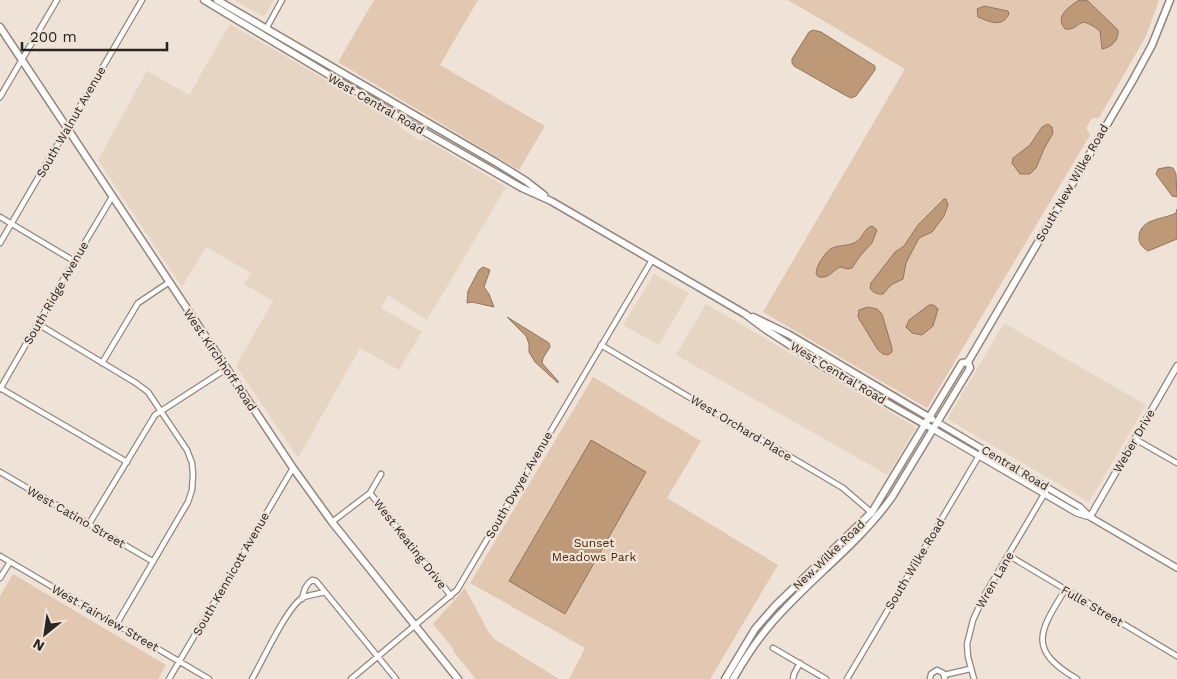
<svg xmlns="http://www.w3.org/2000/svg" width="1177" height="679" viewBox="0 0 1177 679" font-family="'Work Sans',sans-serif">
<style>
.built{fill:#e7d5c4}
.green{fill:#e3c8b1}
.water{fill:#be9978;stroke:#91765e}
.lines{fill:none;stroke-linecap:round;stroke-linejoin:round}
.minor-casing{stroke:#92867c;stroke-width:7}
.tertiary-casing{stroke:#92867c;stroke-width:8}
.secondary-casing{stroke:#92867c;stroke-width:9}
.minor{stroke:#fff;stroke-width:4.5}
.tertiary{stroke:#fff;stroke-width:5.5}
.secondary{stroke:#fff;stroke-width:6}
.labels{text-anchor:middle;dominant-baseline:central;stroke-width:4.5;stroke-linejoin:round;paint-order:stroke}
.street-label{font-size:12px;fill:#292521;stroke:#efe2d7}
.park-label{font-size:12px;fill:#4c2800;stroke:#efe2d7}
</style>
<rect width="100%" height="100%" fill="#efe2d7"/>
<path class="built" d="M234,0H274L264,17Z
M230,24L338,87L399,124L401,128L419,140L425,139L506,187L427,320L388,295L381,308L422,332L399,370L360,348L298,458L236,366L273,301L244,284L251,273L206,247L182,287L98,160L147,71L189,95Z
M654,274L689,293L659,345L623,325Z
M706,304L914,426L915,429L888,475L676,355Z
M1004,323L1146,405L1089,502L949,420L948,418Z"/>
<path class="green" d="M374,0H478L440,65L545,126L519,170L338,62Z
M788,0H1159L1146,36L1099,118H1092L1086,128L1090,135L927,408L763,312L905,69Z
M593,377L701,441L667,498L778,565L710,679H569L585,648L470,583Z
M13,574L166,665L158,679H0V596Z
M465,588L489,633L494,639L559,679H476L453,651L454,650L433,624Z"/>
<path class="water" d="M1079,0L1088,1L1118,30C1119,40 1112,47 1102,49L1100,31C1075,12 1083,31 1065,29C1054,16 1069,7 1079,0Z
M984,6L1008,11L1009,14C1002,28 990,22 978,17L977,9Z
M813,30L821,32L875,66V70L856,96L851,98L843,94L794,66L792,63V59L809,32Z
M1048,124L1052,127L1053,133L1044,149L1036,168L1030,174H1020L1012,163L1013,158L1030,145L1042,127Z
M1168,167L1173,168L1176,174L1177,197L1172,196L1156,174L1158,169Z
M944,199H946L948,205L944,216L932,232L919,238L906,263L903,279L891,285L883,294C878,295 872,292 870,288L871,283L895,252L904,246L918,225Z
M1177,209V239L1148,251C1143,248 1139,244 1139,238C1139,218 1163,220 1176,213Z
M872,226L877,230L872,243L860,256L852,268L848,269L840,267C835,269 829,277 824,277C806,280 824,254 829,250C837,244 848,247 856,242C863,238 864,228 872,226Z
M483,267L490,270L484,287L489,294L494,307L472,302L467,303L468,291L479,270Z
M929,305H934L938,309L933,326L922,335L912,333L906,327L909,320Z
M868,307L877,309L882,314L892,348V352L888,355L883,354L878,350L858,317L859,310Z
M507,317L549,343L550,347L543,358L542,363L558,381V383L535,362L529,352V344L526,336Z
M591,440L646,472L565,614L509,581Z"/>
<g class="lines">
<defs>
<path id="minor" d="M266,29L282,0
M0,97L57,0
M0,217L74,261
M0,243L142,0
M38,324L136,383L148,392L187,450L192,463L193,474L192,490L188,502L116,625
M601,345L843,488L872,513
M102,363L138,303L168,283
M0,388L127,462
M0,389L74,261L112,197
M1135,439L1177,463
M0,472L152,561
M370,493L451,596
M332,522L370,493L381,474
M89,524L155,415L226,369
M1008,555L1177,656
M0,556L209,679
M0,578L10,562
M1065,590C1038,633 1028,650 1077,679
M302,599C304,591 305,585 312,580L316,581L396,679
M773,648L826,679
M944,675L970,669
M169,679L293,468
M252,679C263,660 286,609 302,598C308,595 318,594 325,592
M351,679L457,590L652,260
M793,679L794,674L800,663
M847,679L983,449
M930,679L931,674L937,670L943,673L945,679
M974,679L968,657L967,644L973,620L984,596L1046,491"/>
<path id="tertiary" d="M937,422L1080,507L1090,517L1177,568
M933,429L1077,513L1087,516
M1090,517L1177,366"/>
<path id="secondary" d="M204,0L411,124L522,188L551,201L745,314L765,329L819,364L933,429
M217,0L497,163L526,181L544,195
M0,27L293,468L332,522L458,679
M753,317L788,334L932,419
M725,679L755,629L775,606L872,512L962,363L968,362L1133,80L1152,45L1170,0
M733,679C744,660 756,641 770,625C808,580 857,546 892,497L970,368L968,362"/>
</defs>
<use href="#minor" class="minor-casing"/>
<use href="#tertiary" class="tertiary-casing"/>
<use href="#secondary" class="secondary-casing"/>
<use href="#minor" class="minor"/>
<use href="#tertiary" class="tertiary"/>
<use href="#secondary" class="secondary"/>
</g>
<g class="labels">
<g class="street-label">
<text transform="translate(376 104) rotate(30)">West Central Road</text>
<text transform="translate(71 122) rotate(-60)">South Walnut Avenue</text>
<text transform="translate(1072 183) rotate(-60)">South New Wilke Road</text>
<text transform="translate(56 293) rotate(-60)">South Ridge Avenue</text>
<text transform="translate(220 360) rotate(56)">West Kirchhoff Road</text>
<text transform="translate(838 373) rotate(31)">West Central Road</text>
<text transform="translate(741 428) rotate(31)">West Orchard Place</text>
<text transform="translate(1134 441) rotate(-60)">Weber Drive</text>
<text transform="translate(1015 468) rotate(31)">Central Road</text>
<text transform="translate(519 485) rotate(-60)">South Dwyer Avenue</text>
<text transform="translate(76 517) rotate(30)">West Catino Street</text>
<text transform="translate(410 544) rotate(52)">West Keating Drive</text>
<text transform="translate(829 555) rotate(-44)">New Wilke Road</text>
<text transform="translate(915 564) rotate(-59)">South Wilke Road</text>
<text transform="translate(231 574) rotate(-60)">South Kennicott Avenue</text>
<text transform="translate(995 580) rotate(-60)">Wren Lane</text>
<text transform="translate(1092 606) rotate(30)">Fulle Street</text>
<text transform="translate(105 618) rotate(30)">West Fairview Street</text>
</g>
<g class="park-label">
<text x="594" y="543">Sunset<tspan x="594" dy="14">Meadows Park</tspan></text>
</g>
</g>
<g transform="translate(45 634) rotate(210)" stroke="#efe2d7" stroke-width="4" paint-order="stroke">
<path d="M0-4L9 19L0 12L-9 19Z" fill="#292521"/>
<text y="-8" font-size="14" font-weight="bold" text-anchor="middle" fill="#292521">N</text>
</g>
<path d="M22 42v8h145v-8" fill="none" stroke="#292521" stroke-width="2.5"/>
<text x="30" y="42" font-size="15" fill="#292521" stroke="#efe2d7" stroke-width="4" paint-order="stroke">200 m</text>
</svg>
